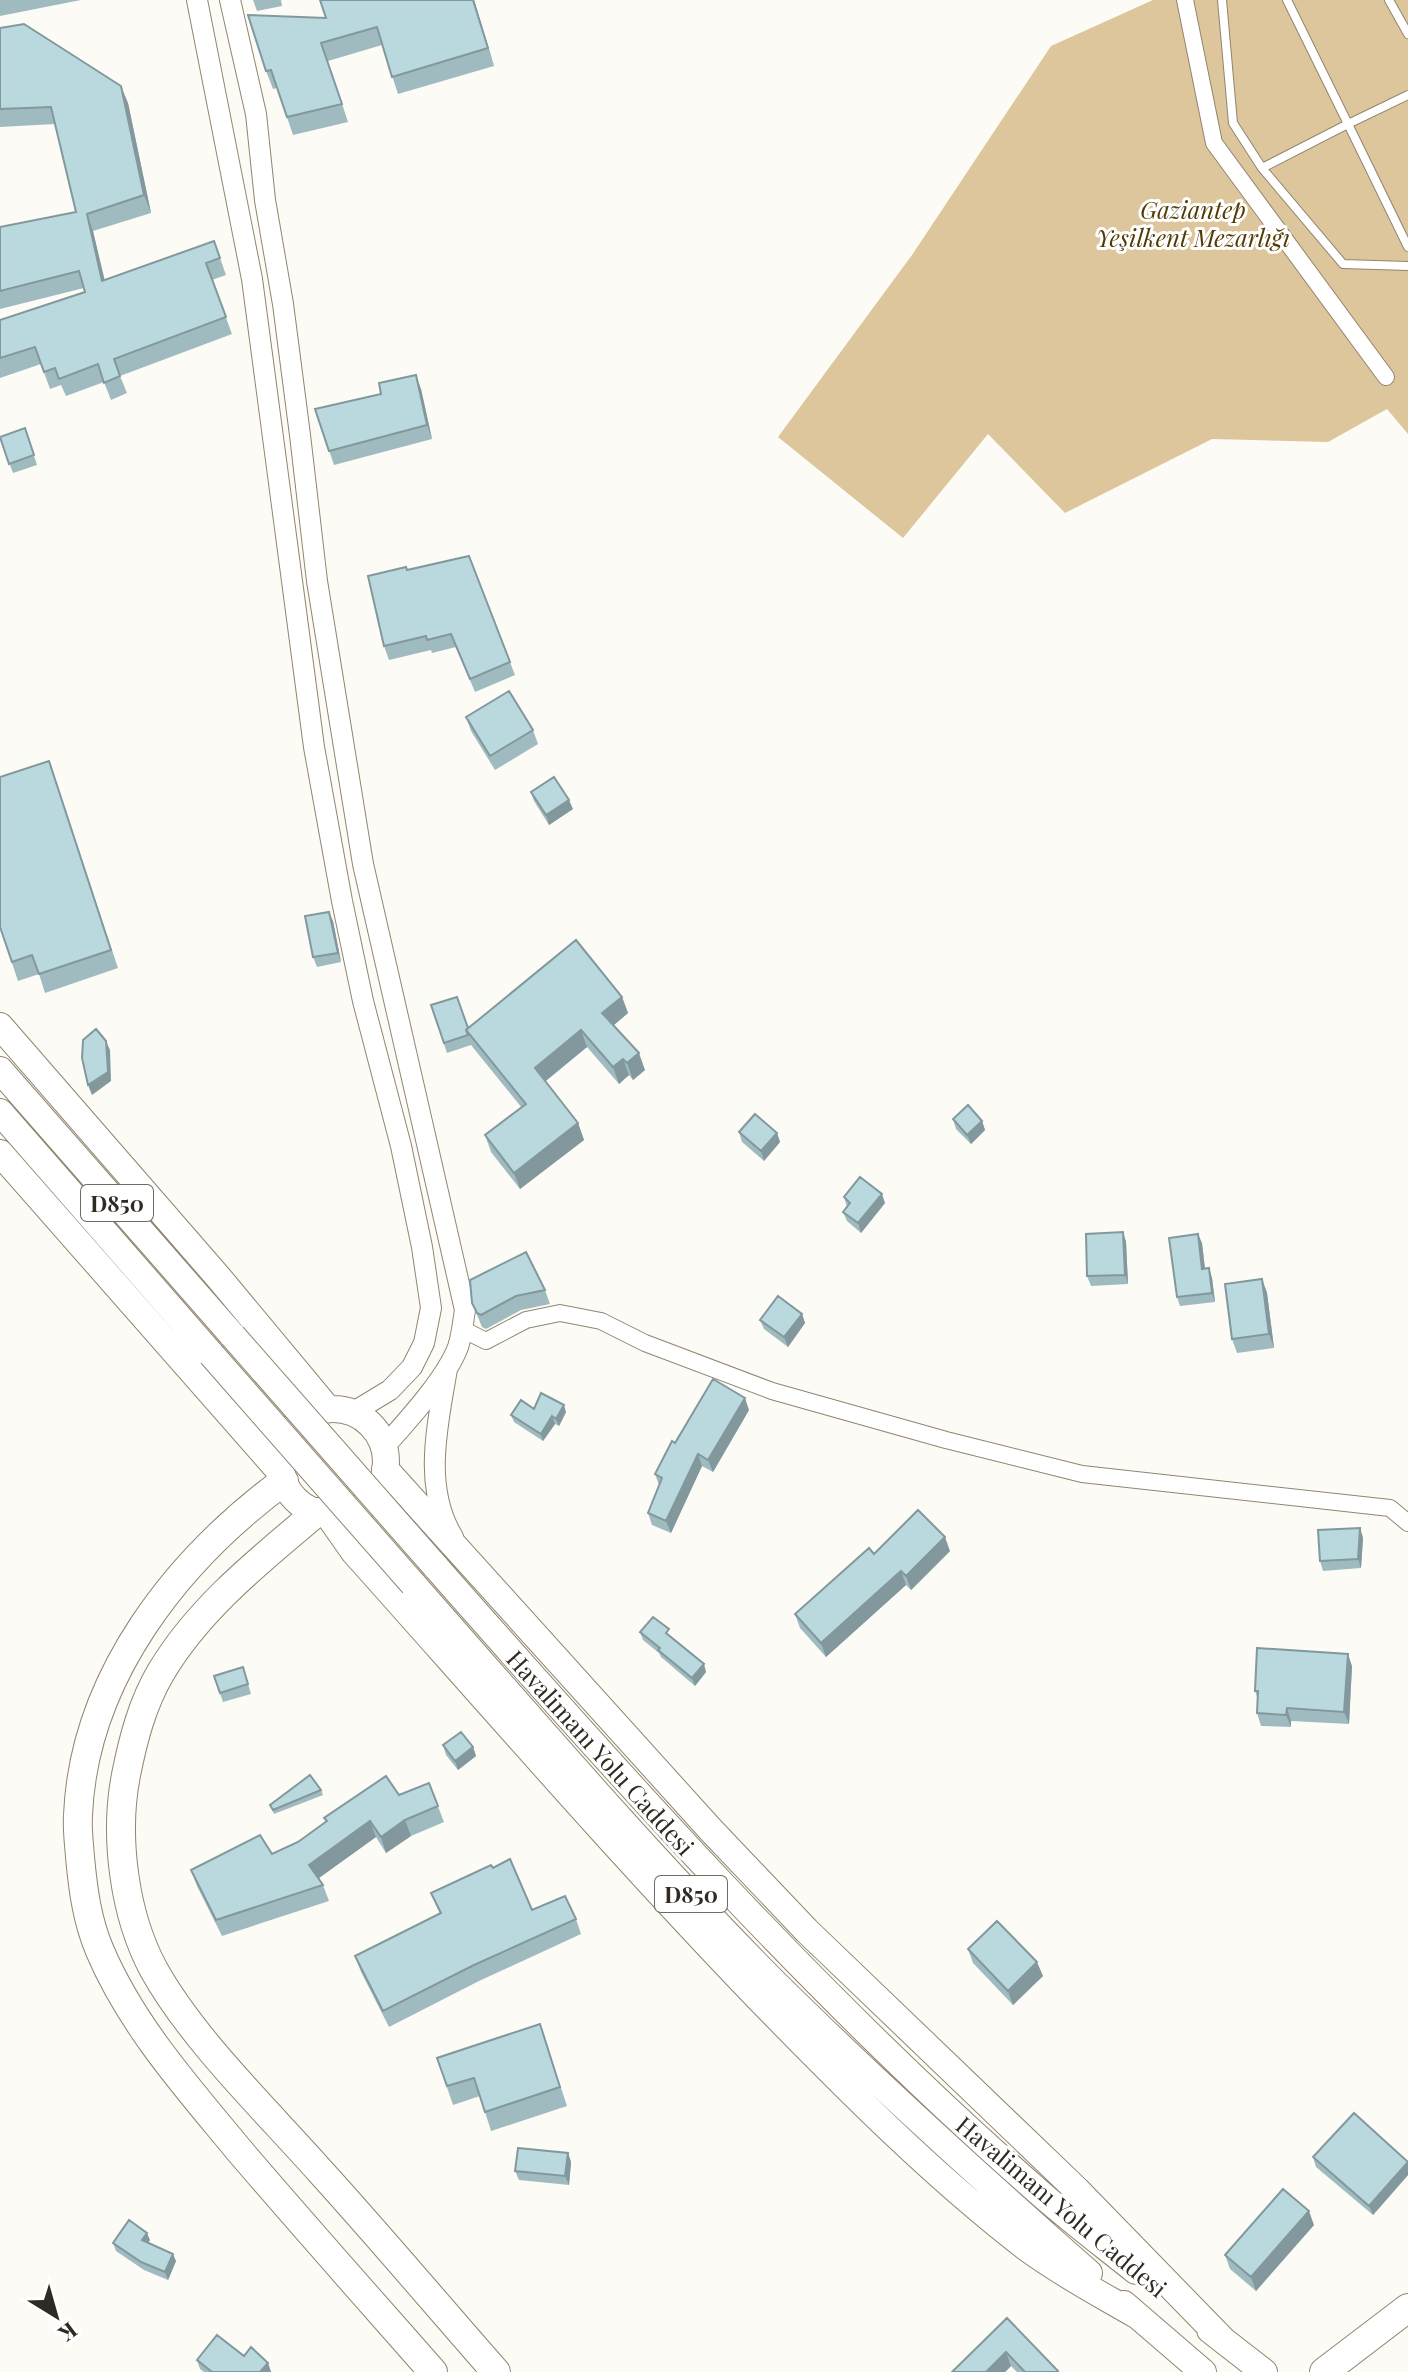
<svg xmlns="http://www.w3.org/2000/svg" width="1408" height="2372" viewBox="0 0 1408 2372" font-family="'Playfair Display',serif">
<style>
.green{fill:#dec69c}
.lines{fill:none;stroke-linecap:round;stroke-linejoin:round}
.service-casing{stroke:#918570;stroke-width:10}
.minor-casing{stroke:#918570;stroke-width:18}
.tertiary-casing{stroke:#918570;stroke-width:22}
.trunk-casing{stroke:#918570;stroke-width:28}
.motorway-casing{stroke:#918570;stroke-width:30}
.service{stroke:#fff;stroke-width:8}
.minor{stroke:#fff;stroke-width:16}
.tertiary{stroke:#fff;stroke-width:20}
.trunk{stroke:#fff;stroke-width:26}
.motorway{stroke:#fff;stroke-width:28}
.trunk-bridge-casing{stroke:#918570;stroke-width:28;stroke-linecap:butt}
.trunk-bridge{stroke:#fff;stroke-width:26}
.wall{fill:#a0bbc0}
.shaded-wall{fill:#82989c}
.building{fill:#bad9df;stroke:#82989c;stroke-width:2}
.labels{text-anchor:middle;dominant-baseline:central;stroke-width:6;stroke-linejoin:round;paint-order:stroke}
.shield{fill:#fff;stroke:#6e6b64;stroke-width:2}
.shield-label{font-size:22px;font-weight:bold;fill:#302b22}
.park-label{font-size:24px;font-style:italic;fill:#523a02;stroke:#fff}
.street-label{font-size:24px;fill:#302b22;stroke:#fff}
</style>
<rect width="100%" height="100%" fill="#fdfbf6"/>
<path class="green" d="M1153,0H1408V434L1387,409L1328,442L1212,439L1065,513L988,434L903,538L778,437L912,255L1051,46Z"/>
<g class="lines">
<defs>
<path id="service" d="M1222,0L1233,123L1262,168L1343,264L1408,266
M1389,0L1408,34
M1408,95L1348,124L1408,247
M1262,168L1348,124L1287,0"/>
<path id="minor" d="M1185,0L1214,143L1386,377
M462,1329L486,1341L526,1320L560,1313L601,1321L645,1343L772,1391L946,1440L1082,1474L1390,1508L1408,1523"/>
<path id="tertiary" d="M197,0L252,279L314,747L342,901L363,1001L401,1146L422,1247L431,1308L424,1343L412,1367L390,1390L352,1413
M230,0L256,114L265,200L283,304L300,435L317,581L363,864L465,1310C463,1322 462,1335 458,1347C446,1379 407,1421 384,1447
M447,1369C438,1423 422,1487 453,1537"/>
<path id="trunk" d="M0,1026L219,1278L328,1409
M0,1070L233,1336
M0,1112L211,1354
M0,1153L282,1474
M280 1462a53 53 0 1 1 106 0a53 53 0 1 1-106 0Z
M385,1469L710,1829L807,1931L1077,2190L1223,2340
M328,1515L354,1552C489,1703 622,1857 763,2003C847,2089 933,2176 1028,2249C1062,2274 1100,2294 1136,2315
M435,1566C625,1782 816,1996 1032,2186C1065,2216 1101,2243 1136,2271
M413,1584C531,1718 647,1854 772,1980C874,2081 981,2178 1089,2273
M1124,2304L1203,2372
M1210,2330L1264,2372"/>
<path id="motorway" d="M284,1481C177,1560 84,1677 78,1815C77,1829 79,1843 80,1857C83,1889 87,1921 100,1951C132,2026 187,2087 238,2149C302,2224 368,2298 433,2372
M317,1512C260,1560 199,1608 161,1672C142,1704 133,1740 126,1775C114,1836 124,1915 154,1970C193,2040 266,2110 320,2171C380,2237 437,2305 496,2372
M1324,2372L1408,2308"/>
</defs>
<use href="#service" class="service-casing"/>
<use href="#minor" class="minor-casing"/>
<use href="#tertiary" class="tertiary-casing"/>
<use href="#trunk" class="trunk-casing"/>
<use href="#motorway" class="motorway-casing"/>
<use href="#service" class="service"/>
<use href="#minor" class="minor"/>
<use href="#tertiary" class="tertiary"/>
<use href="#trunk" class="trunk"/>
<use href="#motorway" class="motorway"/>
<defs>
<path id="trunk-bridge" d="M233,1336L435,1566
M211,1354L413,1584"/>
</defs>
<use href="#trunk-bridge" class="trunk-bridge-casing"/>
<use href="#trunk-bridge" class="trunk-bridge"/>
</g>
<path class="wall" d="M0,0H81L0,16Z
M253,0H281L282,6L257,11Z
M474,0L494,66L398,94L382,45L328,61L348,122L293,135L277,88L273,89L266,71L326,18Z
M0,28L128,103L151,213L93,231L104,280L214,241L226,275L212,280L232,334L120,376L127,393L111,400L104,382L66,396L61,385L50,389L41,364L0,378V320L85,292L84,288L0,309V227L76,212L55,124L0,127Z
M421,389L432,439L334,465L315,409L381,394Z
M25,428L37,465L13,473L0,438Z
M469,556L515,675L475,692L456,647L432,653L431,650L389,660L384,646L407,570Z
M466,717L533,730L538,744L495,770L471,731Z
M49,761L118,968L45,993L39,974L18,981L0,927Z
M531,792L573,809L549,825L534,801Z
M333,921L341,962L317,967L313,957Z
M622,997L628,1013L614,1025L645,1070L633,1080L629,1075L619,1084L587,1047L545,1081L578,1123L584,1140L520,1189L491,1152L485,1135L522,1108L471,1045L447,1053L431,1005L468,1028Z
M953,1119L982,1121L985,1130L971,1144L956,1129Z
M739,1132L777,1133L780,1142L764,1161L742,1142Z
M844,1197L885,1203L861,1233L847,1221L843,1212L847,1207Z
M1123,1232L1126,1242L1128,1284L1091,1286L1087,1276Z
M1202,1243L1205,1269L1209,1268L1212,1278L1215,1302L1180,1306L1177,1297Z
M1262,1279L1267,1293L1274,1348L1237,1353L1232,1339Z
M545,1290L550,1304L521,1310L486,1329L482,1327L472,1303Z
M802,1314L805,1323L788,1347L764,1329L760,1320Z
M534,1409L566,1412L559,1426L555,1424L543,1441L514,1422L511,1415Z
M749,1410L713,1472L702,1466L671,1533L652,1525L648,1513L659,1485L655,1474L675,1443Z
M1360,1528L1363,1538L1361,1568L1323,1571L1320,1561Z
M950,1551L911,1590L906,1585L826,1657L800,1628L795,1614L874,1554Z
M640,1632L671,1637L706,1672L695,1686L661,1657L659,1653L643,1640Z
M1352,1666L1349,1724L1291,1721V1727L1261,1726L1257,1713L1258,1699L1255,1691Z
M243,1667L251,1694L223,1702L214,1676Z
M443,1745L473,1747L476,1756L458,1770L446,1755Z
M429,1783L444,1822L411,1836L386,1853L376,1837L318,1878L323,1885L329,1901L222,1936L197,1886L191,1870L272,1854L298,1842L326,1822L324,1818L399,1795Z
M321,1790L323,1795L274,1814L270,1805Z
M493,1868L532,1910L576,1919L581,1934L479,1981L389,2027L361,1972L355,1956L440,1914L431,1893Z
M968,1949L1043,1976L1013,2005L973,1963Z
M540,2024L567,2106L491,2131L480,2096L453,2105L437,2058Z
M568,2153L571,2162L569,2185L519,2180L515,2171Z
M1313,2157L1408,2162V2175L1373,2215L1316,2167Z
M1314,2225L1256,2291L1230,2269L1225,2255Z
M150,2240L148,2242L176,2261L168,2280L144,2270L116,2251L113,2243Z
M1007,2318L1059,2372H1017L1011,2366L1005,2372Z
M244,2356L268,2363L271,2372H204L200,2369L197,2360Z"/>
<path class="shaded-wall" d="M473,0H474L494,66L488,48Z
M121,86L128,103L151,213L144,195Z
M87,214L93,231L109,298L102,281Z
M416,375L421,389L432,439L427,425Z
M569,800L573,809L549,825L546,815Z
M329,912L333,921L341,962L338,953Z
M622,997L628,1013L608,1030L602,1013Z
M581,1030L587,1047L541,1085L535,1068Z
M106,1041L110,1050L111,1081L92,1095L88,1085Z
M639,1053L645,1070L633,1080L627,1063Z
M623,1059L629,1075L619,1084L613,1067Z
M982,1121L985,1130L971,1144L967,1135Z
M578,1123L584,1140L520,1189L514,1173Z
M777,1133L780,1142L764,1161L761,1151Z
M882,1194L885,1203L861,1233L858,1223Z
M1123,1232L1126,1242L1128,1284L1125,1275Z
M1198,1234L1202,1243L1206,1278L1202,1269Z
M1209,1268L1212,1278L1215,1302L1212,1293Z
M1262,1279L1267,1293L1274,1348L1269,1334Z
M802,1314L805,1323L788,1347L784,1337Z
M745,1398L749,1410L713,1472L708,1460Z
M564,1405L566,1412L559,1426L556,1419Z
M552,1416L555,1424L543,1441L541,1434Z
M698,1454L702,1466L671,1533L666,1521Z
M1360,1528L1363,1538L1361,1568L1358,1559Z
M945,1537L950,1551L911,1590L906,1576Z
M901,1571L906,1585L826,1657L821,1643Z
M1348,1654L1352,1666L1349,1724L1344,1712Z
M704,1664L706,1672L695,1686L692,1678Z
M1287,1708L1291,1721V1727L1286,1715Z
M473,1747L476,1756L458,1770L455,1761Z
M405,1820L411,1836L386,1853L381,1837Z
M370,1821L376,1837L315,1881L309,1865Z
M1037,1962L1043,1976L1013,2005L1008,1991Z
M568,2153L571,2162L569,2185L565,2176Z
M1408,2162V2175L1373,2215L1369,2206Z
M1309,2211L1314,2225L1256,2291L1251,2277Z
M147,2233L150,2240L145,2247L142,2240Z
M173,2254L176,2261L168,2280L165,2272Z
M1006,2352L1011,2366L1005,2372H986Z
M268,2363L271,2372H260Z"/>
<path class="building" d="M320,0H473L488,48L392,77L377,27L321,43L342,104L287,117L271,70L266,71L248,15L326,18Z
M24,24L121,86L144,195L87,214L102,281L214,241L220,258L206,263L226,317L114,359L120,376L104,383L98,364L59,379L55,368L44,372L35,347L0,358V320L85,292L79,271L0,291V227L76,212L51,107L0,109V28Z
M416,375L427,425L329,451L315,409L381,394L379,383Z
M25,428L34,455L9,464L0,437Z
M469,556L510,662L470,679L451,634L427,640L426,636L384,646L368,576L406,567L407,570Z
M509,691L533,730L490,756L466,717Z
M49,761L111,950L39,974L32,955L12,962L0,927V777Z
M554,777L569,800L546,815L531,792Z
M329,912L338,953L313,957L305,916Z
M576,940L622,997L602,1013L639,1053L627,1063L623,1059L613,1067L581,1030L535,1068L578,1123L514,1173L485,1135L526,1104L466,1030Z
M457,997L468,1028L466,1030L468,1035L444,1043L431,1005Z
M96,1029L106,1041L108,1072L88,1085L82,1058L83,1040Z
M968,1105L982,1121L967,1135L953,1119Z
M755,1114L777,1133L761,1151L739,1132Z
M860,1177L882,1194L858,1223L843,1212L850,1203L844,1197Z
M1123,1232L1125,1275L1087,1276L1086,1234Z
M1198,1234L1202,1269L1209,1268L1212,1293L1177,1297L1169,1238Z
M526,1252L545,1290L516,1296L481,1315L477,1313L472,1303L470,1280Z
M1262,1279L1269,1334L1232,1339L1225,1284Z
M778,1296L802,1314L784,1337L760,1320Z
M713,1379L745,1398L708,1460L698,1454L666,1521L648,1513L662,1478L655,1474L672,1441L675,1443Z
M541,1393L564,1405L556,1419L552,1416L541,1434L511,1415L521,1400L534,1409Z
M918,1510L945,1537L906,1576L901,1571L821,1643L795,1614L869,1548L874,1554Z
M1360,1528L1358,1559L1320,1561L1318,1530Z
M653,1617L669,1629L666,1633L704,1664L692,1678L658,1650L660,1648L640,1632Z
M1257,1648L1348,1654L1344,1712L1287,1708L1286,1715L1257,1713L1258,1691H1255Z
M243,1667L248,1684L220,1693L214,1676Z
M461,1732L473,1747L455,1761L443,1745Z
M310,1775L321,1790L273,1810L270,1805Z
M386,1776L399,1795L429,1783L438,1806L405,1820L381,1837L370,1821L309,1865L323,1885L216,1920L191,1870L260,1835L272,1854L298,1842L327,1821L324,1818Z
M510,1859L532,1910L565,1896L576,1919L474,1965L383,2011L355,1956L441,1913L431,1893L491,1865L493,1868Z
M997,1921L1037,1962L1008,1991L968,1949Z
M540,2024L560,2087L485,2112L474,2078L447,2086L437,2058Z
M1354,2113L1408,2162L1369,2206L1313,2157Z
M518,2148L568,2153L565,2176L515,2171Z
M1283,2189L1309,2211L1251,2277L1225,2255Z
M129,2220L147,2233L142,2240L173,2254L165,2272L141,2262L113,2243Z
M1007,2318L1058,2371L1057,2372H1025L1006,2352L986,2372H952Z
M217,2335L244,2356L251,2347L268,2363L260,2372H212L197,2360Z"/>
<g class="labels">
<g class="shield">
<rect x="81" y="1185" width="72" height="36" rx="6"/>
<rect x="655" y="1876" width="72" height="36" rx="6"/>
</g>
<g class="shield-label">
<text x="117" y="1203">D850</text>
<text x="691" y="1894">D850</text>
</g>
<g class="park-label">
<text x="1193" y="209">Gaziantep<tspan x="1193" dy="28">Yeşilkent Mezarlığı</tspan></text>
</g>
<g class="street-label">
<text transform="translate(601 1752) rotate(48)">Havalimanı Yolu Caddesi</text>
<text transform="translate(1062 2206) rotate(40)">Havalimanı Yolu Caddesi</text>
</g>
</g>
<g transform="translate(56 2316) rotate(143)" stroke="#ffffff" stroke-width="6" paint-order="stroke">
<path d="M0-6L14 30L0 20L-14 30Z" fill="#302b22"/>
<text y="-12" font-size="22" font-weight="bold" text-anchor="middle" fill="#302b22">K</text>
</g>
</svg>
